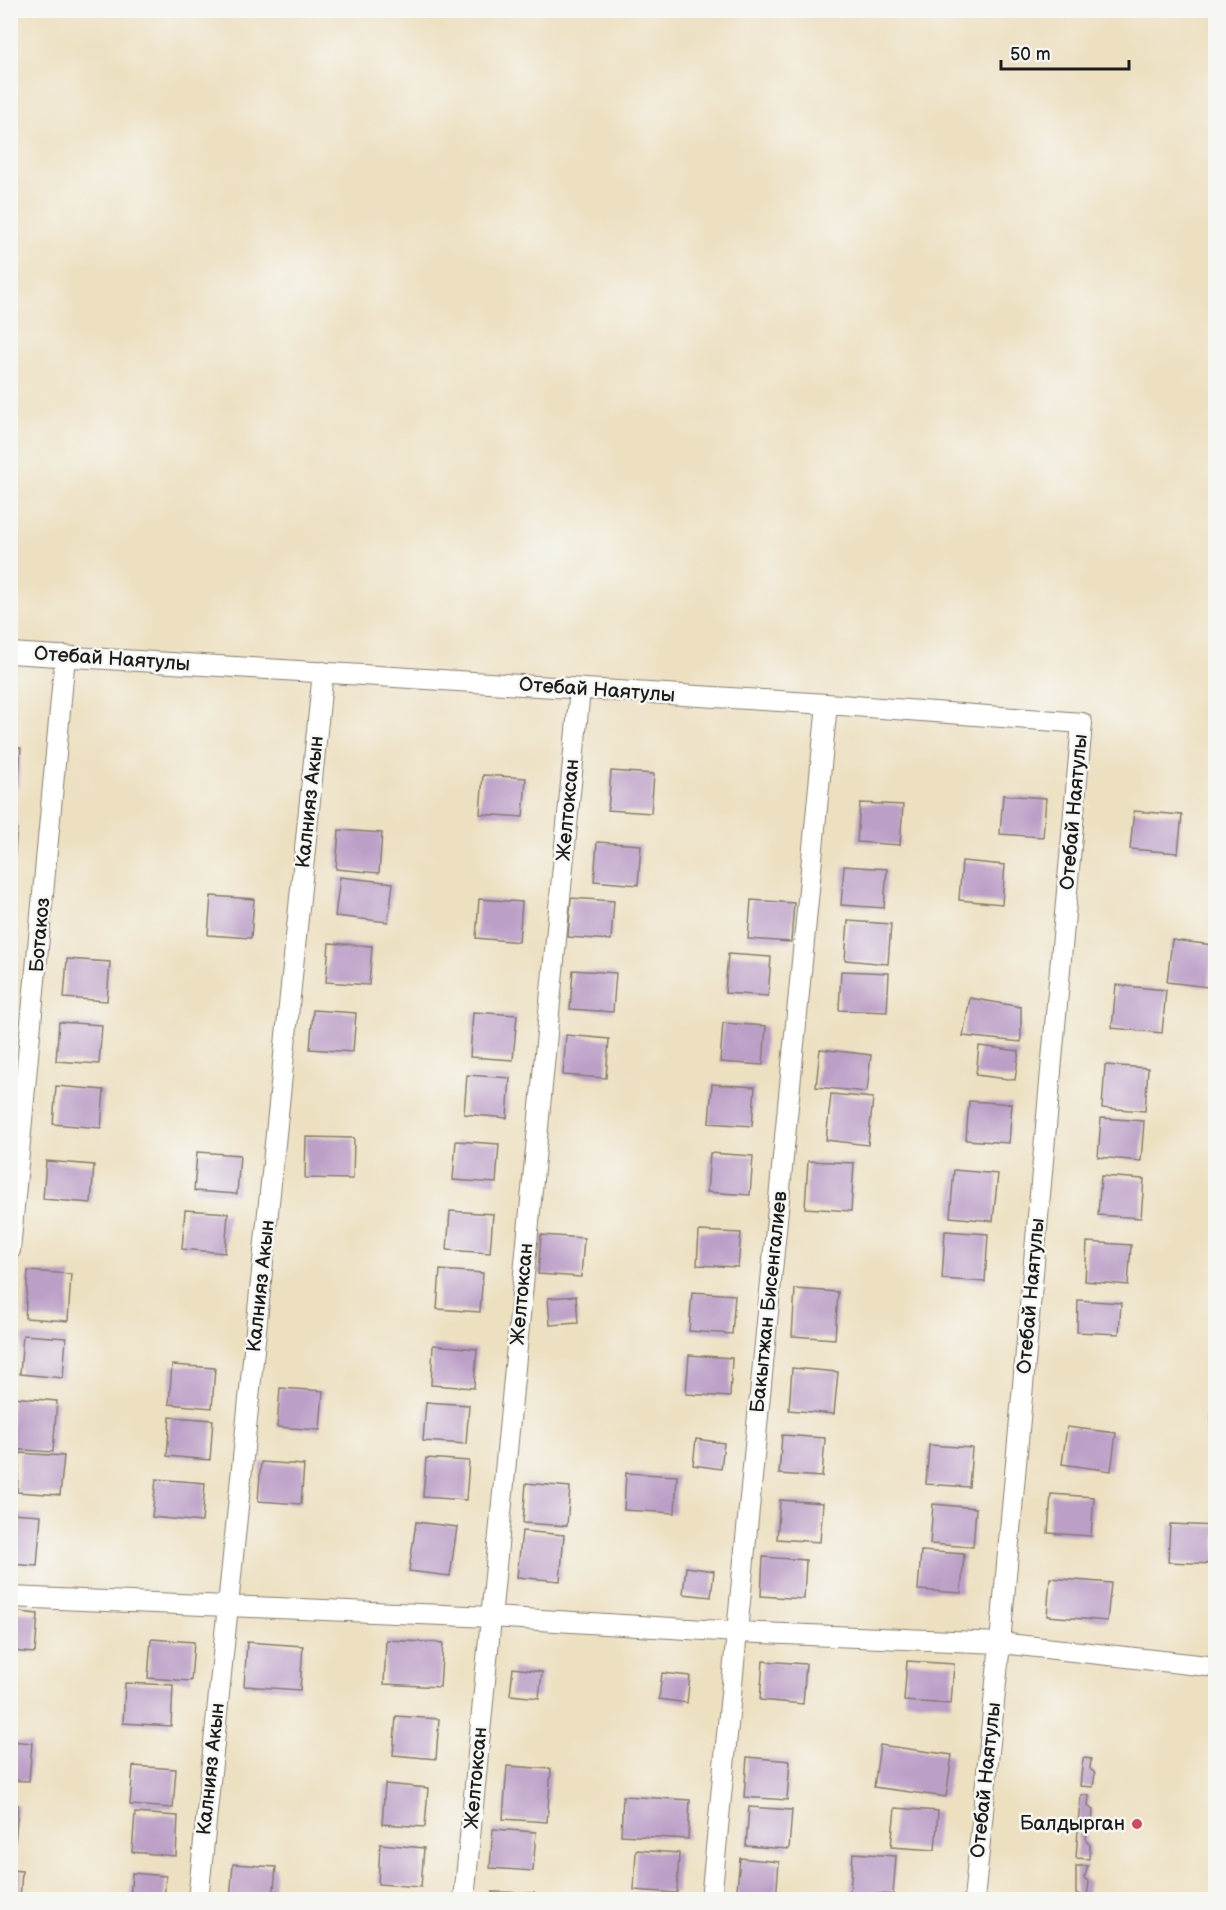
<svg xmlns="http://www.w3.org/2000/svg" width="1226" height="1910" viewBox="0 0 1226 1910" font-family="'Balsamiq Sans',sans-serif">
<style>
.building{fill:#bc9fc7}
.lines{fill:none;stroke-linecap:round;stroke-linejoin:round}
.minor-casing{stroke:#847e6e;stroke-width:22}
.minor{stroke:#fff;stroke-width:20}
.poi-dot{fill:#d1495b;stroke:#f6f6f2;stroke-width:2}
.labels{text-anchor:middle;dominant-baseline:central;stroke-width:5;stroke-linejoin:round;paint-order:stroke}
.street-label{font-size:20px;fill:#1c1c1c;stroke:#f6f6f2}
.poi-label{font-size:20px;fill:#1c1c1c;stroke:#f6f6f2;text-anchor:end}
</style>
<rect width="100%" height="100%" fill="#f6f6f2"/>
<filter id="ink" filterUnits="userSpaceOnUse"><feTurbulence type="fractalNoise" baseFrequency=".0167" numOctaves="2"/><feDisplacementMap in="SourceGraphic" scale="12" xChannelSelector="R" yChannelSelector="G"/><feConvolveMatrix kernelMatrix="1 2 1 2 8 2 1 2 1" color-interpolation-filters="sRGB"/></filter>
<filter id="wash" filterUnits="userSpaceOnUse"><feTurbulence type="fractalNoise" baseFrequency=".008" numOctaves="4" result="noise"/><feDisplacementMap in="SourceGraphic" scale="24" xChannelSelector="R" yChannelSelector="G"/><feGaussianBlur stdDeviation="1.35" result="paint"/><feColorMatrix in="noise" values="0 0 0 0 0 0 0 0 0 0 0 0 0 0 0 0 0 1.4 0 .05"/><feComposite in="paint" operator="in"/></filter>
<g filter="url(#wash)">
<rect width="100%" height="100%" fill="#ede0c1"/>
<g id="blocks">
<path class="building" d="M10,747L21,748L18,788H10Z
M611,771L654,774L651,813L608,810Z
M483,775L526,778L523,817L480,814Z
M1003,795L1046,798L1043,837L1000,834Z
M860,803L903,805L900,845L857,842Z
M1134,811L1182,815L1178,853L1130,849Z
M10,826H17L14,865H10Z
M339,830L382,833L379,873L336,869Z
M597,842L641,845L638,885L594,881Z
M962,861L1005,865L1002,904L959,900Z
M844,866L887,869L884,908L841,905Z
M340,877L393,883L388,922L335,916Z
M211,896L254,899L251,938L208,935Z
M571,898L614,901L611,940L568,937Z
M479,899L522,902L519,942L476,938Z
M751,900L794,903L791,942L748,939Z
M848,921L891,924L888,964L845,960Z
M1172,940L1213,945L1208,987L1167,982Z
M329,943L372,946L369,985L326,982Z
M728,954L771,957L768,996L725,993Z
M67,959L110,962L107,1001L64,998Z
M573,970L616,973L613,1012L570,1009Z
M841,971L889,973L887,1012L839,1010Z
M1116,985L1166,990L1162,1033L1112,1028Z
M970,998L1021,1007V1042L963,1036Z
M313,1010L356,1013L353,1052L310,1049Z
M473,1012L517,1015L513,1060L470,1057Z
M59,1022L102,1025L99,1064L56,1061Z
M723,1023L766,1026L763,1065L720,1062Z
M566,1035L609,1039L606,1078L563,1075Z
M979,1046L1019,1051L1015,1080L976,1075Z
M820,1049L871,1055L867,1092L816,1087Z
M1105,1065L1148,1068L1145,1111L1102,1108Z
M467,1075L510,1078L507,1118L464,1114Z
M712,1084L755,1087L752,1126L709,1123Z
M56,1086L104,1090L101,1128L53,1124Z
M831,1094L873,1098L868,1145L826,1140Z
M969,1101L1012,1104L1009,1143L966,1140Z
M1101,1118L1144,1121L1141,1161L1098,1157Z
M306,1137L354,1138L353,1179L305,1178Z
M456,1141L499,1144L496,1183L453,1180Z
M197,1152L240,1155L237,1194L194,1191Z
M710,1153L753,1156L750,1195L707,1192Z
M46,1161L94,1165L91,1203L43,1199Z
M808,1161L854,1163L851,1211L805,1208Z
M954,1170L998,1174L993,1221L950,1217Z
M1101,1176L1144,1179L1141,1218L1098,1215Z
M185,1210L228,1213L225,1253L182,1249Z
M450,1211L493,1214L490,1253L447,1250Z
M699,1231L741,1233L738,1267L697,1265Z
M945,1231L988,1234L985,1282L942,1279Z
M541,1235L584,1238L581,1277L538,1274Z
M1087,1242L1131,1245L1128,1285L1085,1281Z
M440,1270L483,1273L480,1312L437,1309Z
M28,1271L71,1274L68,1321L25,1318Z
M795,1289L838,1292L835,1339L792,1336Z
M692,1292L735,1295L732,1334L689,1331Z
M576,1296L578,1323L550,1325L548,1298Z
M1078,1300L1121,1303L1119,1334L1077,1332Z
M23,1335L66,1338L63,1378L20,1374Z
M433,1345L477,1349L474,1388L431,1385Z
M689,1355L732,1358L730,1397L686,1394Z
M172,1365L215,1368L212,1408L169,1404Z
M792,1368L838,1372L834,1414L789,1410Z
M280,1388L323,1391L320,1430L277,1427Z
M12,1397L57,1401L53,1452L10,1449Z
M426,1402L469,1405L466,1444L423,1441Z
M1212,1406H1216V1441H1210Z
M170,1417L213,1420L210,1460L167,1456Z
M1067,1427L1116,1433L1111,1471L1062,1464Z
M782,1435L825,1438L822,1477L779,1474Z
M696,1439L724,1443L721,1469L693,1465Z
M929,1445L972,1448L969,1487L926,1484Z
M1212,1445L1216,1446V1485H1209Z
M20,1453L64,1456L60,1495L17,1492Z
M426,1458L469,1461L466,1500L423,1497Z
M261,1462L304,1465L301,1504L258,1501Z
M626,1473L677,1476L675,1513L624,1510Z
M156,1479L205,1483L202,1522L152,1517Z
M526,1483L570,1487L567,1526L523,1523Z
M1051,1494L1094,1497L1091,1536L1048,1533Z
M780,1500L823,1503L820,1542L777,1539Z
M933,1504L976,1508L973,1547L930,1544Z
M10,1513L41,1515L37,1566L10,1564Z
M416,1522L457,1527L450,1576L409,1571Z
M1170,1524L1216,1526V1564L1168,1562Z
M522,1531L564,1535L560,1581L517,1577Z
M921,1551L964,1554L961,1593L918,1590Z
M763,1557L806,1560L804,1599L761,1596Z
M686,1567L714,1571L711,1597L683,1594Z
M1050,1578L1111,1583L1107,1621L1047,1616Z
M10,1611L38,1614L35,1653L10,1651Z
M151,1639L194,1642L191,1681L148,1678Z
M386,1640L443,1643L440,1687L384,1684Z
M247,1642L303,1646L300,1690L244,1686Z
M763,1661L806,1664L803,1704L760,1700Z
M907,1661L954,1664L951,1704L904,1701Z
M513,1668L542,1672L539,1698L510,1695Z
M662,1673L690,1676L687,1703L659,1699Z
M125,1683L173,1685L171,1726L123,1723Z
M396,1716L439,1719L436,1759L393,1755Z
M10,1741L32,1743L29,1781L10,1780Z
M880,1745L952,1755L946,1797L874,1787Z
M747,1757L790,1761L787,1800L744,1797Z
M1083,1758L1091,1759L1090,1769L1095,1773L1093,1787L1080,1786Z
M133,1766L176,1769L173,1808L130,1805Z
M507,1766L551,1769L547,1822L503,1819Z
M385,1784L428,1788L425,1827L382,1824Z
M1081,1795H1089L1088,1806L1093,1810L1092,1824L1078,1823Z
M623,1796L690,1800L688,1839L621,1835Z
M10,1804L18,1805L15,1844L10,1843Z
M749,1807L792,1810L789,1849L746,1846Z
M895,1808L938,1811L935,1850L891,1847Z
M135,1813L178,1816L176,1856L132,1852Z
M493,1829L536,1832L533,1871L490,1868Z
M1078,1830H1087L1086,1841L1090,1845L1089,1859L1076,1858Z
M380,1844L424,1848L421,1887L378,1884Z
M636,1850L679,1853L677,1893L634,1890Z
M853,1853L896,1856L893,1895L850,1892Z
M740,1858L779,1862L776,1900H736Z
M233,1864L276,1867L273,1900H230Z
M1076,1866H1088L1084,1878L1089,1882L1087,1896L1076,1894Z
M10,1870L22,1871L20,1900H10Z
M132,1873L166,1876L164,1900H130Z
M492,1892L534,1893V1900H491Z"/>
</g>
</g>
<g filter="url(#ink)">
<use href="#blocks" fill-opacity="0" stroke="#847e6e" stroke-width="1.5"/>
<g class="lines">
<defs>
<path id="minor" d="M10,653L827,704L1082,723L1000,1643L974,1900
M10,1250L65,656
M10,1597L491,1617L737,1632L1000,1643L1216,1667
M198,1900L323,672
M464,1900L580,689
M711,1900L827,704"/>
</defs>
<use href="#minor" class="minor-casing"/>
<use href="#minor" class="minor"/>
</g>
</g>
<circle class="poi-dot" cx="1137" cy="1824" r="6"/>
<g class="labels">
<g class="street-label">
<text transform="translate(112 659) rotate(4)">Отебай Наятулы</text>
<text transform="translate(597 690) rotate(4)">Отебай Наятулы</text>
<text transform="translate(310 802) rotate(-84)">Калнияз Акын</text>
<text transform="translate(568 810) rotate(-85)">Желтоксан</text>
<text transform="translate(1074 812) rotate(-85)">Отебай Наятулы</text>
<text transform="translate(40 935) rotate(-85)">Ботакоз</text>
<text transform="translate(261 1286) rotate(-84)">Калнияз Акын</text>
<text transform="translate(522 1294) rotate(-85)">Желтоксан</text>
<text transform="translate(1031 1296) rotate(-85)">Отебай Наятулы</text>
<text transform="translate(769 1302) rotate(-84)">Бакытжан Бисенгалиев</text>
<text transform="translate(211 1769) rotate(-84)">Калнияз Акын</text>
<text transform="translate(476 1778) rotate(-85)">Желтоксан</text>
<text transform="translate(986 1780) rotate(-84)">Отебай Наятулы</text>
</g>
<g class="poi-label">
<text x="1125" y="1824">Балдырган</text>
</g>
</g>
<rect width="1226" height="1910" fill="none" stroke="#f6f6f2" stroke-width="36"/>
<path d="M1001 60v9h128v-9" fill="none" stroke="#1c1c1c" stroke-width="3"/>
<text x="1010" y="60" font-size="18" fill="#1c1c1c" stroke="#f6f6f2" stroke-width="4.5" paint-order="stroke">50 m</text>
</svg>
